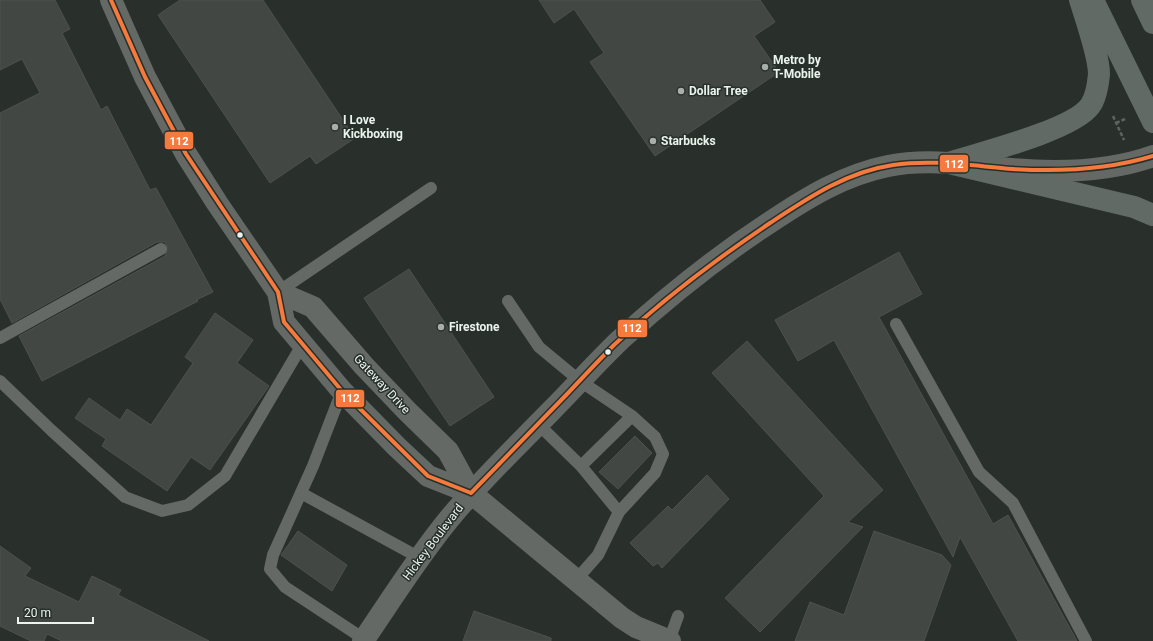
<svg xmlns="http://www.w3.org/2000/svg" width="1153" height="641" viewBox="0 0 1153 641" font-family="Roboto,sans-serif">
<style>
.building{fill:#424743;stroke:#4d524e}
.lines{fill:none;stroke-linecap:round;stroke-linejoin:round}
.path{stroke:#606461;stroke-width:2.5;stroke-dasharray:4 2;stroke-linecap:butt}
.lane{stroke:#646966;stroke-width:12}
.street{stroke:#646966;stroke-width:22}
.secondary{stroke:#646966;stroke-width:22}
.primary{stroke:#616a65;stroke-width:22}
.bus-1-casing{stroke:#27312a;stroke-width:7}
.bus-1{stroke:#f6793e;stroke-width:4}
.poi-dot{fill:#a8aeaa;stroke:#27312a;stroke-width:1.5}
.bus-dot{fill:#ecf3ee;stroke:#27312a;stroke-width:1.5}
.labels{text-anchor:middle;dominant-baseline:central;stroke-width:3;stroke-linejoin:round;paint-order:stroke}
.poi-label{font-size:12px;font-weight:bold;fill:#ecf3ee;stroke:#27312a;text-anchor:start}
.street-label{font-size:12px;fill:#ecf3ee;stroke:#27312a}
.line-badge{stroke:#27312a;stroke-width:1.5}
.badge-label{font-size:11px;text-anchor:middle;font-weight:bold;fill:#fff}
</style>
<rect width="100%" height="100%" fill="#292f2b"/>
<path class="building" d="M0,0H55L70,29L62,33L101,110L107,106L150,190L156,188L213,292L196,300L198,301L42,381L19,336L165,256L168,249L165,242H157L12,323L0,299V113L40,93L22,59L0,70Z
M180,0H263L355,138L316,164L310,156L270,183L158,15Z
M539,0H760L775,22L754,36L779,72L655,156L590,62L604,53L574,9L554,23Z
M899,252L922,294L879,317L993,524L1008,515L1077,641H1018L960,537L953,557L834,340L798,361L775,320Z
M409,269L494,397L450,426L364,298Z
M215,313L253,340L237,363L269,386L210,470L191,457L167,491L102,446L106,439L75,418L89,398L120,420L127,409L151,425L193,363L185,357Z
M747,341L883,490L848,522L863,527L760,632L725,598L824,496L712,373Z
M635,436L652,453L618,489L599,472Z
M707,475L729,499L662,568L658,563L653,566L630,543L668,506L672,510Z
M298,531L347,565L332,591L281,555Z
M874,531L942,555L951,565L924,641H795L810,602L844,615Z
M0,546L31,568L25,576L79,602L92,576L121,590L118,595L209,641H62L47,634L44,641H31L0,626Z
M474,611L551,638V641H463Z"/>
<g class="lines">
<path class="path" d="M1113,116L1124,140
M1116,123L1125,119"/>
<path class="lane" d="M278,292L431,188
M508,301L539,347L580,381L632,416L581,466L538,424
M896,324L979,472L1013,503L1086,641
M0,338L161,249
M0,381L51,430L125,497L162,511L188,505L225,476L302,345
M342,391L313,466L273,555L270,569L285,587L364,639
M301,493L420,558
M619,512L655,473L663,454L655,437L632,416
M576,580L598,555L619,512L581,466
M669,641L678,616"/>
<path class="street" d="M471,493L622,618L636,627L670,641"/>
<path class="secondary" d="M111,0L145,77L186,154L217,203L278,292L284,322L342,391L397,447L428,476L471,493
M278,292L313,307L364,366L407,411L448,451L471,493
M363,641C391,600 417,558 449,519C480,481 516,447 551,411C574,388 596,363 620,340C667,297 718,256 772,221C808,197 844,175 888,166C928,158 970,165 1011,169C1058,173 1108,172 1153,156"/>
<path class="primary" d="M1093,0L1153,122
M1142,0L1153,23
M949,163C980,153 1073,130 1090,106C1096,98 1098,85 1099,74C1099,56 1086,19 1080,0
M949,163L1134,207L1153,215"/>
<defs>
<path id="bus-1" d="M111,0L145,77L186,154L278,292L284,322L342,391L428,476L471,493
M471,493C504,459 537,425 569,392C584,376 599,360 614,345C662,300 715,260 770,223C808,198 846,172 893,165C933,159 973,166 1013,169C1061,172 1107,170 1153,156"/>
</defs>
<use href="#bus-1" class="bus-1-casing"/>
<use href="#bus-1" class="bus-1"/>
</g>
<g class="poi-dot">
<circle cx="765" cy="67" r="4"/>
<circle cx="681" cy="91" r="4"/>
<circle cx="335" cy="127" r="4"/>
<circle cx="653" cy="141" r="4"/>
<circle cx="441" cy="327" r="4"/>
</g>
<g class="bus-dot">
<circle cx="240" cy="235" r="3.5"/>
<circle cx="608" cy="352" r="3.5"/>
</g>
<g class="labels">
<g class="poi-label">
<text x="773" y="60">Metro by<tspan x="773" dy="14">T-Mobile</tspan></text>
<text x="689" y="91">Dollar Tree</text>
<text x="343" y="120">I Love<tspan x="343" dy="14">Kickboxing</tspan></text>
<text x="661" y="141">Starbucks</text>
<text x="449" y="327">Firestone</text>
</g>
<g class="street-label">
<text transform="translate(382 384) rotate(47)">Gateway Drive</text>
<text transform="translate(433 542) rotate(-53)">Hickey Boulevard</text>
</g>
</g>
<g class="line-badge">
<rect x="164" y="131" width="30" height="19" rx="4" fill="#f6793e"/>
<rect x="939" y="154" width="30" height="19" rx="4" fill="#f6793e"/>
<rect x="617" y="319" width="31" height="19" rx="4" fill="#f6793e"/>
<rect x="335" y="389" width="30" height="19" rx="4" fill="#f6793e"/>
</g>
<g class="badge-label">
<text x="179" y="145">112</text>
<text x="954" y="168">112</text>
<text x="632" y="332">112</text>
<text x="350" y="402">112</text>
</g>
<path d="M18 617v6h75v-6" fill="none" stroke="#ecf3ee" stroke-width="2"/>
<text x="24" y="617" font-size="12" fill="#ecf3ee" stroke="#27312a" stroke-width="3" paint-order="stroke">20 m</text>
</svg>
